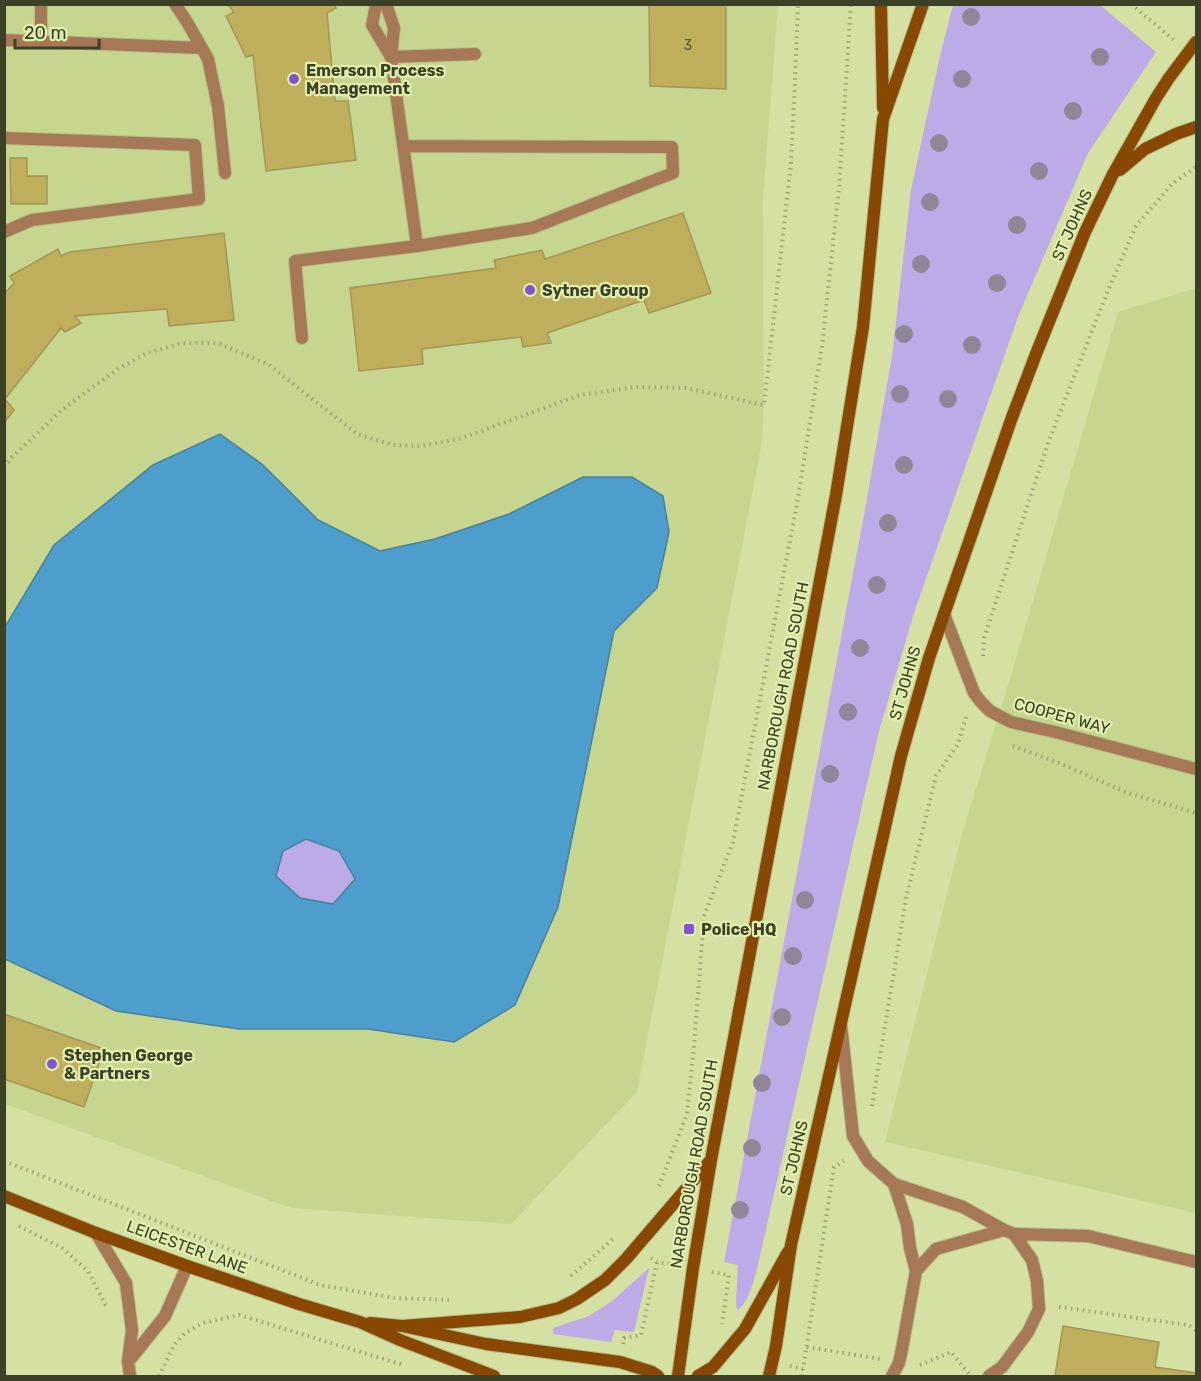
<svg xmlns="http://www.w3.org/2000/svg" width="1201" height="1381" viewBox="0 0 1201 1381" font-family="Rubik,sans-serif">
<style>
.built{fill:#c7d68e}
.green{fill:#bdabe8}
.water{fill:#4d9dcd;stroke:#48819b;stroke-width:1.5;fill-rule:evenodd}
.building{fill:#bfae5b;stroke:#a39657;stroke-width:1.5}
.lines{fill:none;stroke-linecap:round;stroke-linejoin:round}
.lane-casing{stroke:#b2be87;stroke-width:14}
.street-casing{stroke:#b2be87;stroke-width:14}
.secondary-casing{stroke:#b2be87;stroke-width:14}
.path{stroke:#9ba574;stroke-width:4;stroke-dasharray:1.5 4.5;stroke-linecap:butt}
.lane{stroke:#a67856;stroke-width:12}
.street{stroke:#a67856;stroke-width:12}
.secondary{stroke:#894801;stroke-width:12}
.tree{fill:#918598}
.poi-dot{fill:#8254cd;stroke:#e1efae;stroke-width:2}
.labels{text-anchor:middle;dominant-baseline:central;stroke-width:4.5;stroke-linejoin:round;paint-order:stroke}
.number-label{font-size:14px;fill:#5c5c33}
.poi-label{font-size:16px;font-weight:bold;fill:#3b4026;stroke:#e1efae;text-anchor:start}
.street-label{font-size:16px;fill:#3b4026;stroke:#e1efae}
</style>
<rect width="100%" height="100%" fill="#d4e1a2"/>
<path class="built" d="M4,5H778L763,198L764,405L762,442L637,1092L511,1224L291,1208L5,1104Z
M1196,288V1213L885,1142L962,834L1012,672L1118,312Z"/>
<path class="green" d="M953,5H1100L1156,52L1088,153L1018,317L914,613L879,731L757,1269C753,1282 749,1304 737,1310L736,1302L738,1265L724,1262L864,515L892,356L911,190L940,56Z
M306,839L339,851L355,879L333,904L300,898L276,876L283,851Z
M649,1268L634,1332L615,1330L611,1342L553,1334V1328L589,1316L612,1301Z"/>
<path class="water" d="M220,434L263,465L318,520L380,551L435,539L509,514L583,477H632L663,496L669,532L657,588L614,631L558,907L515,1005L454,1042L368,1029H239L116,1011L5,959V627L54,545L153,465ZM306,839L339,851L355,879L333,904L300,898L276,876L283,851Z"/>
<path class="building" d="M227,4H334L336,8L327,13L335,101H348L356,160L266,171L253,55L246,57L226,16L234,12Z
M649,4H726V89L650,86Z
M10,158H27V176H47V204H11Z
M683,213L711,293L649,313L644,300L547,333L551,343L523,347L521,337L422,349L423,364L359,371L350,288L496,268L494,260L542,250L545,259Z
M224,233L234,320L169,326L167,309L75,316L81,323L65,332L61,328L5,399L14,410L4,423V294L14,283L10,276L58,249L61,256L70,252Z
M4,1014L104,1049L84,1107L4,1079Z
M1063,1326L1159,1342L1155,1367L1196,1373V1376H1055Z"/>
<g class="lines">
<defs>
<path id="lane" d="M175,4L187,22L208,59L218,106L225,173
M376,4L372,25L391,57
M386,4L394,28L391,57L417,246
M4,40L202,48
M41,41V4
M391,57L475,54
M4,138L195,145L199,199L32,220L4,232
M302,338L295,261L417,246L532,228L673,173L672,147L403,146
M894,1184L963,1207L1004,1230L1014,1234L1032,1260L1037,1281L1039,1309L1028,1332L1002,1367L989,1376
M96,1233L126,1283L132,1330L128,1361L130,1376
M1014,1234L1088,1236L1196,1262
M916,1271L936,1249L1004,1230
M128,1362L165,1316L187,1266"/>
<path id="street" d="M944,614L974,693L981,702L990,711L1011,722L1055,732L1196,769
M841,1025L853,1136L868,1161L894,1184L907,1224L910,1248L916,1271L902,1349L899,1363L892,1376"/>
<path id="secondary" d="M881,4L883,108
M1120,170L1145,149L1176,134L1196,127
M4,1196L96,1233L187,1266L299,1304L360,1322L400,1340L494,1376
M370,1323L402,1326L486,1344L620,1362L652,1372L658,1376
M402,1326L520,1317L559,1308L577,1299L605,1280L626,1259L710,1161
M678,1376L693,1268L711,1160L836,495L863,327L883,119L923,4
M698,1376L713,1367L745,1329L788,1252
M769,1376L776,1346L791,1245L901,756L929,658L1011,420L1036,354L1085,232L1112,176L1156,98L1169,78L1196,42"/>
</defs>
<use href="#lane" class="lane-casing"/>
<use href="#street" class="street-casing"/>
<use href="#secondary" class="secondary-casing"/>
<path class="path" d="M1131,4L1174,40
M4,467L11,458L63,409L118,369L147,353L183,343H218L269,365L357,434L393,445L421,446L459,439L580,395L636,387L686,388L764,405L791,163L795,81L798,4
M983,656L984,638L1048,443L1109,288L1136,226L1172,184L1196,167
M1013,746L1059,763L1128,793L1196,813
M872,1106L906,898L936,776L958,744L966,717
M4,1161L320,1285L395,1298L449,1300
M659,1186L687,1114L694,1046L704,916L733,842L798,498L822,346L839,188L851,4
M19,1226L62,1248L88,1271L105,1304L109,1306
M651,1258L657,1262L675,1265
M712,1272L729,1275L722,1324
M571,1276L613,1239
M1059,1307L1188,1325L1196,1330
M623,1344L624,1338L641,1335L657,1262
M807,1347L880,1359
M920,1365L951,1352L969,1374
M790,1366L803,1369
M159,1376L174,1345L185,1333L203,1323L239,1315L403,1365
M802,1376L834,1167L844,1161"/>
<use href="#lane" class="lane"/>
<use href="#street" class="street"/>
<use href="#secondary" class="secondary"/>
</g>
<g class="tree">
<circle cx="971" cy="17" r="9"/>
<circle cx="1100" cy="57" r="9"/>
<circle cx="962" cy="79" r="9"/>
<circle cx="1073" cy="111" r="9"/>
<circle cx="939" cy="143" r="9"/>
<circle cx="1039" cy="171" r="9"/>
<circle cx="930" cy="202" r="9"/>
<circle cx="1017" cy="225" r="9"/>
<circle cx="921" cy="264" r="9"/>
<circle cx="997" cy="283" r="9"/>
<circle cx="904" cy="334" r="9"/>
<circle cx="972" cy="345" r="9"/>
<circle cx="900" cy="394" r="9"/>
<circle cx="948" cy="399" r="9"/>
<circle cx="904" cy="465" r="9"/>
<circle cx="888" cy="523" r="9"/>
<circle cx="877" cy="585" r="9"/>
<circle cx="860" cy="648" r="9"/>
<circle cx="848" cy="712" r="9"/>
<circle cx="830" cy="774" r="9"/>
<circle cx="805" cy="900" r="9"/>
<circle cx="793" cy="956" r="9"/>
<circle cx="782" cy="1017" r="9"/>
<circle cx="762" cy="1083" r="9"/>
<circle cx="752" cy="1148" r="9"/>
<circle cx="740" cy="1210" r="9"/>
</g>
<g class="poi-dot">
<circle cx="294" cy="79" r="6"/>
<circle cx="530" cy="290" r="6"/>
<rect x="683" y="923" width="12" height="12" rx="3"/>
<circle cx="52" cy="1064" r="6"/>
</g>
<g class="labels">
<g class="number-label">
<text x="688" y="45">3</text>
</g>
<g class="poi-label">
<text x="306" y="70">Emerson Process<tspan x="306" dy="18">Management</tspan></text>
<text x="542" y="290">Sytner Group</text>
<text x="701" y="929">Police HQ</text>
<text x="64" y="1055">Stephen George<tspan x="64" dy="18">&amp; Partners</tspan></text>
</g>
<g class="street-label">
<text transform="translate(1072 225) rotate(-66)">ST JOHNS</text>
<text transform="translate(905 683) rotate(-74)">ST JOHNS</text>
<text transform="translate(783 686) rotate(-79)">NARBOROUGH ROAD SOUTH</text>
<text transform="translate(1062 716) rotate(15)">COOPER WAY</text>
<text transform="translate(794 1158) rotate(-77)">ST JOHNS</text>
<text transform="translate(694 1164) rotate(-80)">NARBOROUGH ROAD SOUTH</text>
<text transform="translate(187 1247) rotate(20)">LEICESTER LANE</text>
</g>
</g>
<rect width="1201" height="1381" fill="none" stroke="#3b4026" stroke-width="12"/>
<path d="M15 39v9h84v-9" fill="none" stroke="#3b4026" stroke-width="3"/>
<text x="24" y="39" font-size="18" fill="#3b4026" stroke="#e1efae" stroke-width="4.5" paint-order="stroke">20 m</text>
</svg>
